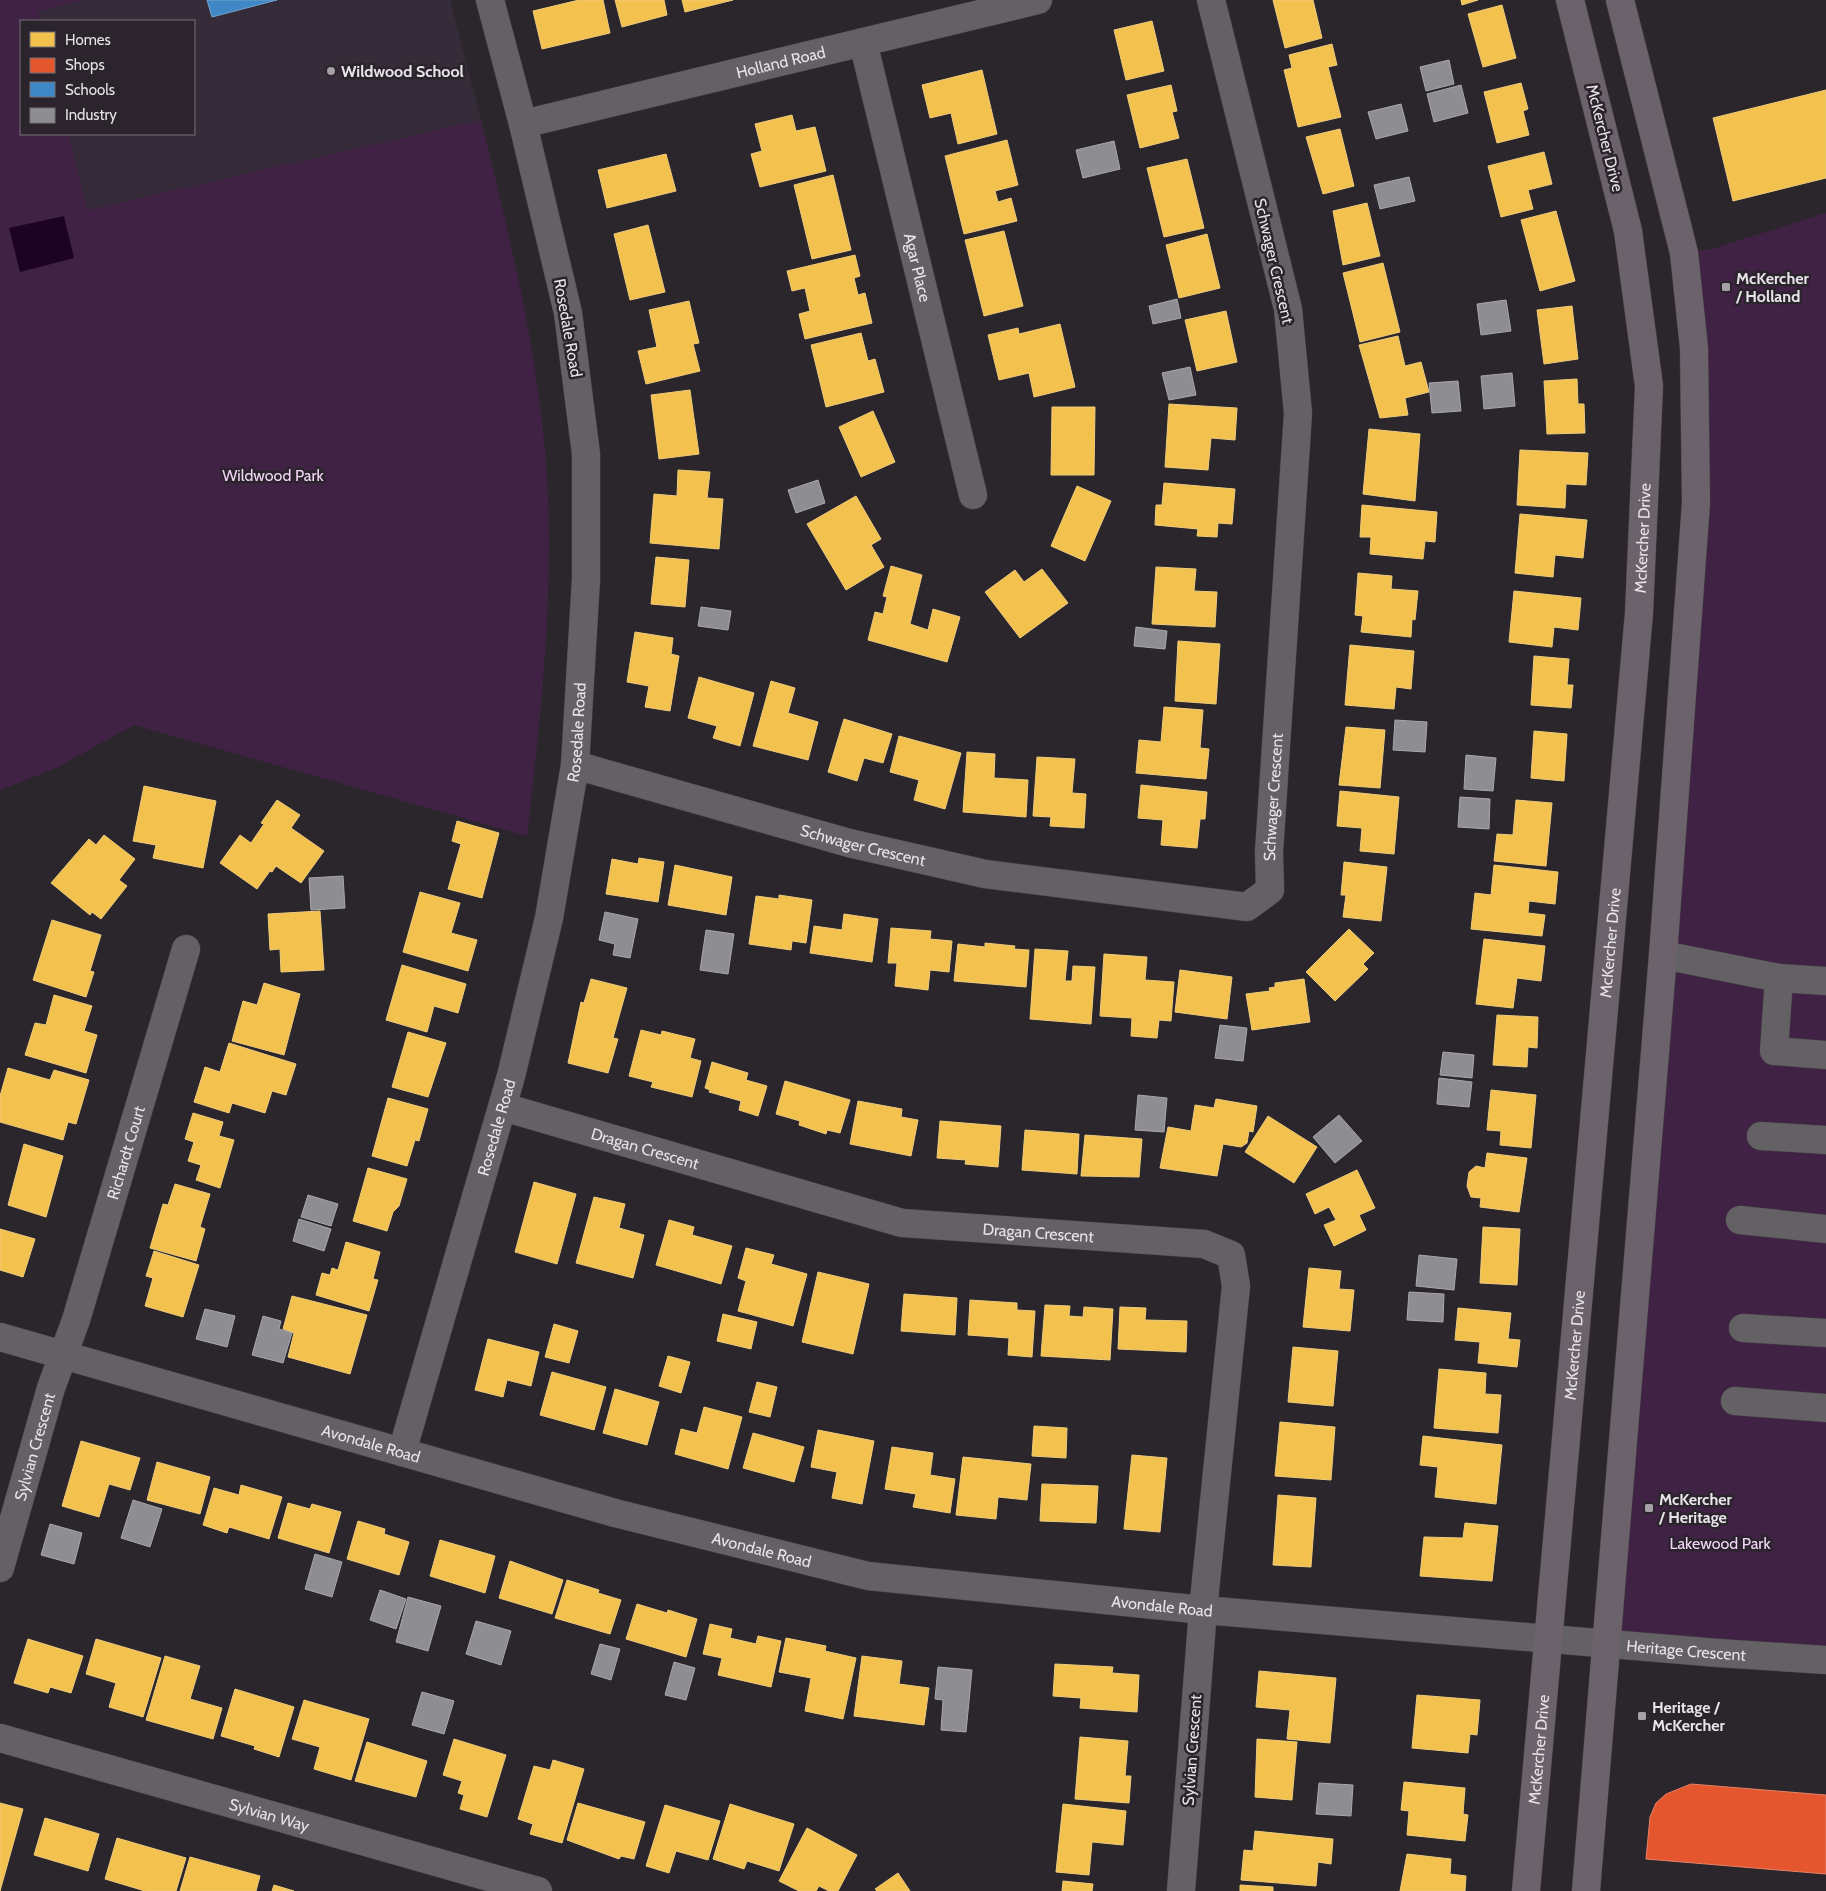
<svg xmlns="http://www.w3.org/2000/svg" width="1826" height="1891" viewBox="0 0 1826 1891" font-family="Cabin,sans-serif">
<style>
.built{fill:#362b38}
.green{fill:#402344}
.water{fill:#1d0322}
.homes{fill:#f2c14e;stroke:#efcb7c}
.shops{fill:#e4572e;stroke:#e58166}
.schools{fill:#3f88c5;stroke:#72a3d0}
.industry{fill:#8d8d92;stroke:#a8a7ac}
.lines{fill:none;stroke-linecap:round;stroke-linejoin:round}
.minor-casing{stroke:#464246;stroke-width:29}
.major-casing{stroke:#464246;stroke-width:29}
.minor{stroke:#646164;stroke-width:28}
.major{stroke:#6b626c;stroke-width:28}
.poi-dot{fill:#a6a1a6;stroke:#2b242d;stroke-width:2}
.labels{text-anchor:middle;dominant-baseline:central;stroke-width:5;stroke-linejoin:round;paint-order:stroke}
.street-label{font-size:16px;fill:#e8e3e9;stroke:#2b242d}
.poi-label{font-size:16px;font-weight:bold;fill:#e8e3e9;stroke:#2b242d;text-anchor:start}
.park-label{font-size:16px;fill:#f3d6f7;stroke:#2b242d}
</style>
<rect width="100%" height="100%" fill="#2a262b"/>
<path class="built" d="M86,0H450L481,120L87,210L68,134H194V21H40L38,12Z"/>
<path class="green" d="M0,0H86L38,12L40,21H21V134H68L87,210L481,120C510,237 539,354 547,476C554,596 541,717 527,836L134,725L54,769L0,790Z
M1826,213V1660L1606,1642L1696,503L1684,253L1711,249Z"/>
<path class="water" d="M64,216L74,258L20,272L9,228Z"/>
<path class="homes" d="M579,0H603L610,33L542,49L533,11Z
M615,0H664L667,15L622,27Z
M682,0H733L685,12Z
M1273,0H1313L1322,38L1285,48Z
M1461,0H1478L1462,5Z
M1502,5L1516,58L1483,67L1468,14Z
M1152,21L1164,71L1126,80L1114,30Z
M1332,44L1337,65L1328,67L1341,117L1298,127L1284,70L1292,68L1289,55Z
M982,70L997,134L958,144L951,113L930,118L922,85Z
M1521,83L1528,109L1523,111L1529,135L1497,143L1484,92Z
M1171,85L1177,111L1172,112L1179,138L1140,148L1127,95Z
M1826,90V178L1733,201L1713,118Z
M792,115L796,131L815,127L826,171L760,187L751,154L762,151L755,124Z
M1340,129L1354,186L1323,194L1306,137Z
M1007,140L1018,185L995,191L998,202L1011,198L1017,221L964,234L945,156Z
M1544,152L1552,184L1528,190L1533,209L1501,217L1488,166Z
M666,154L676,191L607,208L598,170Z
M1187,159L1204,228L1164,237L1147,168Z
M833,175L851,250L812,259L794,185Z
M1367,203L1380,256L1343,265L1333,211Z
M1556,211L1575,281L1540,291L1521,220Z
M648,225L665,292L630,300L614,234Z
M1004,231L1023,306L984,316L965,240Z
M1207,234L1220,288L1179,298L1166,245Z
M855,255L860,276L854,278L858,295L865,293L872,323L805,339L799,314L810,311L805,288L792,291L787,271Z
M1383,263L1400,332L1360,342L1343,273Z
M689,301L699,343L693,344L700,371L646,384L638,351L657,347L649,310Z
M1572,306L1578,359L1544,364L1537,310Z
M1226,311L1237,362L1197,371L1185,320Z
M1060,324L1075,387L1034,397L1029,373L999,380L988,335L1018,328L1019,334Z
M861,333L868,361L875,359L884,392L826,407L811,345Z
M1398,336L1405,366L1421,362L1429,392L1405,398L1408,415L1380,418L1359,345Z
M1577,379L1578,404H1584L1585,433L1547,434L1544,381Z
M690,390L699,454L659,459L651,395Z
M1169,404L1237,408L1235,440L1211,438L1208,470L1165,467Z
M1052,407H1095L1094,475H1051Z
M873,411L895,462L861,477L839,427Z
M1369,429L1420,434L1415,501L1363,494Z
M1520,450L1588,453L1586,485L1566,484L1565,508L1517,505Z
M678,470L710,472L707,498L723,499L719,549L650,543L654,494L677,496Z
M1164,483L1235,489L1232,524L1218,523L1217,537L1197,536L1198,529L1155,525L1156,505H1162Z
M1077,486L1111,501L1085,561L1051,546Z
M856,496L881,539L871,545L884,567L846,590L807,524Z
M1362,505L1437,512L1435,542L1425,541L1423,559L1370,554L1371,537H1360Z
M1520,514L1587,520L1583,558L1555,555L1553,577L1515,573Z
M656,557L689,560L685,607L651,604Z
M891,566L922,575L910,624L928,630L933,609L960,617L947,662L868,640L875,612L883,614L887,597L883,596Z
M1156,567L1196,569L1194,591L1217,592L1215,627L1152,624Z
M1042,569L1068,603L1020,638L985,592L1015,570L1024,582Z
M1358,573L1392,576L1391,589L1418,591L1415,620L1412,619L1411,637L1361,632L1363,616L1355,615Z
M1514,591L1581,598L1578,630L1554,627L1552,647L1509,642Z
M635,632L673,638L671,654L679,656L670,711L645,707L649,686L627,682Z
M1178,641L1220,644L1216,704L1175,701Z
M1350,645L1414,651L1411,689L1396,687L1394,709L1345,705Z
M1534,656L1569,659L1567,685H1573L1571,708L1531,705Z
M699,677L754,693L740,746L713,738L717,726L688,718Z
M771,681L795,688L788,713L818,722L808,760L753,746Z
M1164,707L1203,710L1200,748L1209,749L1206,779L1136,773L1139,740L1161,742Z
M844,719L892,734L883,763L864,758L857,781L828,772Z
M1346,727L1385,730L1380,788L1339,785Z
M1534,731L1567,734L1564,781L1531,778Z
M899,736L961,753L945,809L914,800L919,780L890,772Z
M967,752L995,754L994,778L1028,780L1026,817L963,812Z
M1037,757L1075,759L1072,793L1086,794L1084,828L1050,826L1051,817L1033,816Z
M1141,785L1207,792L1205,819H1200L1197,848L1161,845L1163,820L1138,818Z
M144,786L216,801L203,868L153,858L156,845L133,841Z
M1340,791L1399,797L1394,854L1360,851L1362,828L1337,826Z
M277,800L300,815L291,828L324,851L301,883L276,866L272,872L270,871L257,889L220,863L240,835L251,843L264,824L261,823Z
M1516,800L1552,803L1546,866L1494,861L1497,834L1513,835Z
M457,821L499,833L482,898L448,889L461,844L452,841Z
M104,835L135,859L119,880L127,886L101,919L92,912L90,915L51,883L89,839L96,845Z
M639,858L664,862L658,902L606,894L612,859L638,864Z
M1344,862L1387,867L1381,921L1343,917L1346,895H1341Z
M675,865L732,877L726,915L668,905Z
M1494,865L1558,872L1555,904L1529,901L1528,913L1545,915L1542,936L1471,929L1475,893L1491,895Z
M420,892L460,903L451,933L477,940L468,971L403,952Z
M779,895L812,900L806,943L792,941L791,950L749,944L756,896L779,899Z
M320,911L324,970L281,972L280,949L270,950L268,914Z
M844,914L878,919L872,962L810,953L814,926L842,930Z
M52,920L101,935L90,971L94,972L86,997L33,980Z
M891,928L931,931L930,939L952,941L949,972L930,970L928,990L895,986L897,963H888Z
M1349,929L1374,953L1363,964L1368,969L1335,1001L1306,972Z
M1484,939L1545,946L1541,981L1517,978L1513,1008L1476,1004Z
M985,943L1015,946L1014,949L1029,950L1026,987L954,981L958,944L985,947Z
M1035,949L1068,951L1065,981H1072L1073,966L1095,967L1091,1024L1030,1019Z
M1104,954L1147,957L1145,980L1174,982L1171,1021L1159,1020L1157,1038L1131,1036L1132,1018L1100,1016Z
M402,965L466,984L458,1013L434,1006L427,1032L386,1020Z
M1180,970L1232,977L1227,1019L1175,1012Z
M591,979L627,988L613,1038L618,1039L608,1073L568,1063L581,1002L584,1003Z
M1304,979L1310,1022L1252,1030L1246,994L1270,991L1269,988L1275,987V983Z
M264,983L300,994L284,1055L232,1041L243,1001L257,1005Z
M54,995L92,1006L84,1031L97,1035L86,1073L25,1055L35,1023L46,1025Z
M1497,1015L1538,1017L1537,1048L1528,1047L1527,1067L1493,1065Z
M641,1030L661,1035L662,1031L695,1039L690,1058L701,1061L692,1097L651,1087L653,1082L629,1076Z
M408,1032L446,1043L428,1097L392,1087Z
M229,1043L296,1064L286,1095L272,1091L265,1113L232,1103L229,1113L194,1102L205,1067L220,1072Z
M712,1062L748,1073L746,1080L767,1086L758,1116L739,1110L741,1101L709,1092L710,1090L705,1088Z
M8,1068L50,1080L54,1070L89,1080L76,1124L68,1122L63,1140L0,1122V1096Z
M785,1081L850,1100L840,1133L827,1130L826,1134L799,1125L800,1121L776,1114Z
M1491,1090L1536,1095L1531,1148L1500,1145L1501,1131L1487,1130Z
M388,1098L428,1109L419,1141L415,1140L407,1166L372,1156Z
M1216,1099L1257,1106L1253,1132L1249,1131L1247,1143L1241,1147L1223,1144L1217,1176L1160,1168L1168,1127L1191,1131L1195,1105L1214,1108Z
M858,1101L902,1109L901,1117L918,1120L911,1156L850,1144Z
M193,1113L223,1122L219,1136L234,1140L220,1188L196,1180L201,1165L188,1161L194,1142L185,1139Z
M1268,1116L1317,1147L1294,1183L1245,1152Z
M940,1121L1001,1126L998,1167L965,1164L966,1160L937,1158Z
M1025,1130L1079,1134L1077,1174L1022,1170Z
M1085,1135L1142,1139L1139,1177L1081,1176Z
M24,1144L63,1156L46,1217L8,1205Z
M1487,1153L1527,1158L1519,1212L1480,1207L1481,1198L1471,1197L1467,1186L1469,1172L1476,1166L1485,1168Z
M368,1168L407,1179L399,1206L393,1212L387,1231L353,1221Z
M1357,1170L1375,1208L1359,1215L1366,1230L1334,1246L1324,1225L1336,1220L1329,1207L1315,1214L1306,1194Z
M534,1182L576,1194L557,1264L515,1252Z
M175,1184L210,1194L200,1227L205,1229L196,1261L150,1248L163,1204L168,1205Z
M594,1197L625,1204L619,1228L644,1235L633,1278L576,1263Z
M669,1220L694,1227L692,1235L732,1246L721,1284L656,1265Z
M1483,1227L1520,1229L1517,1285L1480,1283Z
M0,1229L35,1239L23,1277L0,1270Z
M346,1242L380,1252L373,1279L378,1280L369,1311L316,1295L322,1273L330,1275L332,1268L338,1270Z
M746,1248L774,1255L771,1264L807,1274L793,1326L738,1311L746,1281L738,1278Z
M154,1251L199,1265L183,1317L145,1306L153,1278L146,1276Z
M1309,1268L1341,1271L1339,1289L1354,1290L1350,1331L1303,1327Z
M818,1272L869,1284L853,1354L802,1342Z
M904,1294L957,1298L955,1335L901,1331Z
M292,1296L367,1315L350,1374L288,1357L294,1333L283,1329Z
M970,1300L1017,1303V1310L1035,1311L1032,1357L1008,1355L1009,1338L968,1335Z
M1045,1305L1070,1306L1069,1316L1083,1317L1084,1307L1113,1309L1110,1360L1041,1356Z
M1120,1307L1146,1308L1145,1320L1187,1321L1186,1352L1118,1349Z
M1458,1308L1511,1313L1508,1339L1520,1340L1517,1367L1478,1363L1480,1342L1455,1340Z
M723,1314L757,1322L751,1349L717,1341Z
M554,1324L578,1331L569,1363L545,1357Z
M488,1339L539,1352L531,1386L507,1380L503,1397L475,1390Z
M1293,1347L1338,1351L1333,1406L1288,1402Z
M668,1356L690,1362L681,1393L659,1386Z
M1439,1369L1486,1373L1485,1394L1501,1395L1498,1433L1434,1428Z
M552,1372L606,1387L594,1430L540,1415Z
M757,1382L777,1387L770,1417L749,1412Z
M615,1389L659,1402L647,1445L603,1433Z
M704,1407L742,1417L728,1469L675,1454L681,1429L697,1433Z
M1280,1422L1335,1427L1331,1480L1275,1476Z
M1034,1426L1067,1428L1066,1458L1032,1456Z
M818,1430L874,1441L862,1504L832,1498L837,1472L811,1467Z
M753,1433L804,1447L794,1482L743,1468Z
M1423,1436L1502,1445L1496,1504L1435,1497L1438,1467L1420,1465Z
M81,1441L140,1458L130,1490L109,1484L99,1517L62,1506Z
M892,1447L933,1453L930,1475L955,1479L950,1513L913,1507L916,1494L885,1489Z
M1132,1455L1167,1458L1160,1532L1124,1529Z
M963,1457L1031,1464L1027,1500L998,1497L996,1519L956,1515Z
M157,1462L210,1477L200,1514L147,1500Z
M1042,1484L1098,1486L1096,1523L1040,1521Z
M241,1485L282,1497L269,1539L229,1527L227,1533L203,1525L214,1488L239,1495Z
M1278,1495L1316,1498L1311,1567L1273,1565Z
M288,1503L310,1509L312,1504L341,1512L329,1553L278,1538Z
M358,1521L385,1529L384,1534L409,1542L399,1575L347,1559Z
M1465,1523L1498,1526L1492,1581L1420,1576L1424,1537L1463,1538Z
M440,1540L495,1556L485,1593L430,1576Z
M510,1561L563,1580L552,1614L499,1598Z
M567,1580L599,1590L598,1593L621,1600L610,1634L555,1618Z
M637,1604L667,1613L668,1610L697,1619L686,1657L626,1639Z
M710,1624L732,1629L730,1638L756,1644L758,1636L781,1641L771,1687L718,1675L722,1658L703,1654Z
M786,1638L826,1646L825,1651L856,1658L843,1719L805,1711L811,1678L779,1672Z
M28,1639L83,1656L71,1693L50,1687L48,1693L14,1683Z
M96,1639L161,1658L143,1717L109,1707L116,1683L86,1674Z
M165,1656L200,1666L190,1699L222,1708L213,1739L146,1720Z
M862,1656L902,1661L899,1684L929,1688L924,1725L854,1716Z
M1055,1664L1113,1667L1112,1673L1139,1675L1137,1712L1080,1708L1081,1698L1053,1696Z
M1259,1671L1336,1678L1330,1743L1287,1739L1290,1710L1256,1707Z
M235,1689L294,1707L279,1757L254,1749L255,1746L221,1736Z
M1417,1695L1480,1700L1477,1735L1470,1734L1468,1753L1412,1748Z
M304,1700L369,1719L351,1780L314,1769L320,1747L292,1739Z
M1080,1737L1128,1741L1125,1776H1131L1129,1803L1075,1799Z
M454,1739L506,1755L487,1817L460,1809L464,1795L458,1793L462,1781L443,1775Z
M1257,1739L1297,1742L1292,1800L1255,1797Z
M367,1742L427,1761L416,1797L355,1781Z
M553,1760L584,1769L562,1843L530,1834L533,1824L518,1819L534,1766L550,1770Z
M1404,1782L1465,1788L1463,1814L1468,1815L1465,1841L1407,1835L1409,1811L1401,1810Z
M0,1803L23,1809L0,1891Z
M578,1803L645,1822L634,1859L621,1856L619,1859L567,1840Z
M730,1804L794,1824L779,1871L747,1861L744,1869L713,1859Z
M1063,1804L1126,1811L1123,1845L1092,1842L1089,1875L1056,1872Z
M665,1805L720,1821L708,1860L676,1851L669,1873L646,1866Z
M45,1818L99,1834L88,1871L34,1855Z
M807,1828L857,1855L838,1891H829L819,1886L816,1891H799L779,1881Z
M1255,1831L1333,1839L1331,1864L1318,1862L1316,1886L1241,1880L1244,1850L1253,1851Z
M117,1838L186,1858L176,1891H145L105,1879Z
M1407,1854L1451,1859L1450,1874L1466,1876L1465,1891H1400Z
M190,1857L260,1876L256,1891H180Z
M898,1873L910,1891H877L875,1889Z
M1063,1881L1093,1884L1092,1891H1062Z
M274,1885L294,1891H272Z
M1240,1885L1273,1887V1891H1240Z"/>
<path class="shops" d="M1691,1784L1826,1795V1874L1646,1859L1650,1817L1656,1803L1666,1794Z"/>
<path class="schools" d="M207,0H277L212,17Z"/>
<path class="industry" d="M1449,60L1454,84L1426,91L1420,67Z
M1461,85L1468,113L1434,122L1427,94Z
M1401,104L1408,131L1376,139L1368,112Z
M1114,141L1120,169L1083,178L1076,150Z
M1409,177L1415,201L1380,209L1374,185Z
M1177,299L1181,318L1153,324L1149,306Z
M1506,300L1511,331L1481,335L1477,304Z
M1190,367L1196,395L1169,400L1162,373Z
M1512,373L1515,406L1484,409L1481,376Z
M1458,381L1461,411L1432,413L1429,383Z
M818,480L825,503L796,513L788,490Z
M701,607L731,611L728,630L698,626Z
M1136,627L1167,631L1165,649L1134,646Z
M1395,720L1427,722L1425,752L1393,750Z
M1466,755L1496,758L1493,791L1464,789Z
M1460,797L1490,799L1489,829L1458,827Z
M343,876L345,908L311,910L309,878Z
M605,912L638,919L630,958L613,955L615,944L599,940Z
M706,930L734,934L728,974L700,970Z
M1220,1025L1247,1028L1243,1061L1215,1058Z
M1443,1052L1474,1055L1472,1078L1440,1075Z
M1439,1078L1472,1082L1469,1107L1437,1104Z
M1138,1095L1167,1098L1164,1132L1135,1130Z
M1339,1115L1362,1141L1335,1163L1313,1137Z
M308,1195L338,1204L331,1226L301,1217Z
M299,1219L331,1229L324,1251L293,1241Z
M1419,1255L1457,1259L1454,1290L1416,1286Z
M1409,1292L1444,1294L1443,1322L1407,1320Z
M205,1309L235,1316L227,1347L196,1339Z
M263,1316L281,1321L279,1329L292,1333L283,1363L252,1355Z
M133,1500L162,1509L150,1547L121,1538Z
M50,1524L82,1533L74,1564L41,1555Z
M315,1554L342,1562L332,1597L305,1589Z
M380,1590L406,1599L396,1629L370,1620Z
M408,1597L441,1606L428,1651L396,1642Z
M476,1621L511,1631L501,1665L466,1654Z
M600,1644L620,1649L611,1680L591,1674Z
M674,1662L695,1668L686,1700L665,1695Z
M938,1667L972,1670L966,1732L941,1730L943,1700L935,1699Z
M422,1692L454,1701L444,1734L412,1725Z
M1319,1783L1353,1785L1351,1816L1316,1814Z"/>
<g class="lines">
<defs>
<g id="minor">
<path id="s1" d="M863,42L973,495"/>
<path id="s2" d="M523,124L1038,0"/>
<path id="s3" d="M575,765L849,843L985,874L1247,907L1270,890L1269,852L1298,413L1288,309L1211,0"/>
<path d="M1663,955L1779,978L1826,981"/>
<path d="M1779,978L1774,1051L1826,1055"/>
<path id="s4" d="M503,1107L902,1223L1204,1244L1231,1255L1236,1286L1203,1610L1181,1891"/>
<path d="M1761,1136L1826,1140"/>
<path d="M1740,1220L1826,1229"/>
<path d="M1743,1328L1826,1333"/>
<path id="s5" d="M0,1337L615,1513L868,1576L1203,1610L1718,1653L1826,1660"/>
<path d="M1735,1401L1826,1408"/>
<path id="s6" d="M402,1452L511,1076L549,918L575,765L586,579V454L568,313L523,124L490,0"/>
<path id="s7" d="M0,1568L51,1388L76,1320L186,949"/>
<path id="s8" d="M0,1738L538,1891"/>
</g>
<g id="major">
<path id="s9" d="M1526,1891L1639,613L1649,386L1628,231L1570,0"/>
<path d="M1586,1891L1663,955L1696,503L1694,348L1684,253L1620,0"/>
</g>
</defs>
<use href="#minor" class="minor-casing"/>
<use href="#major" class="major-casing"/>
<use href="#minor" class="minor"/>
<use href="#major" class="major"/>
</g>
<g class="poi-dot">
<circle cx="331" cy="71" r="5"/>
<rect x="1721" y="282" width="10" height="10" rx="2.5"/>
<rect x="1644" y="1503" width="10" height="10" rx="2.5"/>
<rect x="1637" y="1711" width="10" height="10" rx="2.5"/>
</g>
<g class="labels">
<g class="street-label">
<text stroke="none"><textPath href="#s2" startOffset="265">Holland Road</textPath></text>
<text transform="translate(1605 138) rotate(76)">McKercher Drive</text>
<text transform="translate(1274 261) rotate(77)">Schwager Crescent</text>
<text stroke="none"><textPath href="#s1" startOffset="232">Agar Place</textPath></text>
<text transform="translate(568 328) rotate(80)">Rosedale Road</text>
<text stroke="none"><textPath href="#s9" startOffset="1358">McKercher Drive</textPath></text>
<text stroke="none"><textPath href="#s6" startOffset="742">Rosedale Road</textPath></text>
<text stroke="none"><textPath href="#s3" startOffset="810">Schwager Crescent</textPath></text>
<text stroke="none"><textPath href="#s3" startOffset="299">Schwager Crescent</textPath></text>
<text stroke="none"><textPath href="#s9" startOffset="952">McKercher Drive</textPath></text>
<text stroke="none"><textPath href="#s6" startOffset="338">Rosedale Road</textPath></text>
<text stroke="none"><textPath href="#s4" startOffset="148">Dragan Crescent</textPath></text>
<text stroke="none"><textPath href="#s7" startOffset="434">Richardt Court</textPath></text>
<text stroke="none"><textPath href="#s4" startOffset="552">Dragan Crescent</textPath></text>
<text stroke="none"><textPath href="#s9" startOffset="548">McKercher Drive</textPath></text>
<text stroke="none"><textPath href="#s5" startOffset="386">Avondale Road</textPath></text>
<text stroke="none"><textPath href="#s7" startOffset="126">Sylvian Crescent</textPath></text>
<text stroke="none"><textPath href="#s5" startOffset="791">Avondale Road</textPath></text>
<text stroke="none"><textPath href="#s5" startOffset="1196">Avondale Road</textPath></text>
<text stroke="none"><textPath href="#s5" startOffset="1722">Heritage Crescent</textPath></text>
<text stroke="none"><textPath href="#s9" startOffset="142">McKercher Drive</textPath></text>
<text transform="translate(1192 1750) rotate(-86)">Sylvian Crescent</text>
<text stroke="none"><textPath href="#s8" startOffset="280">Sylvian Way</textPath></text>
</g>
<g class="poi-label">
<text x="341" y="71">Wildwood School</text>
<text x="1736" y="278">McKercher<tspan x="1736" dy="18">/ Holland</tspan></text>
<text x="1659" y="1499">McKercher<tspan x="1659" dy="18">/ Heritage</tspan></text>
<text x="1652" y="1707">Heritage /<tspan x="1652" dy="18">McKercher</tspan></text>
</g>
<g class="park-label">
<text x="273" y="475">Wildwood Park</text>
<text x="1720" y="1543">Lakewood Park</text>
</g>
</g>
<rect x="20" y="20" width="175" height="115" fill="#2b242d" stroke="#777078"/>
<rect x="30" y="32" width="25" height="15" fill="#f2c14e" stroke="#777078"/>
<text x="65" y="45" font-size="15" fill="#e8e3e9">Homes</text>
<rect x="30" y="58" width="25" height="15" fill="#e4572e" stroke="#777078"/>
<text x="65" y="70" font-size="15" fill="#e8e3e9">Shops</text>
<rect x="30" y="82" width="25" height="15" fill="#3f88c5" stroke="#777078"/>
<text x="65" y="95" font-size="15" fill="#e8e3e9">Schools</text>
<rect x="30" y="108" width="25" height="15" fill="#8d8d92" stroke="#777078"/>
<text x="65" y="120" font-size="15" fill="#e8e3e9">Industry</text>
</svg>
